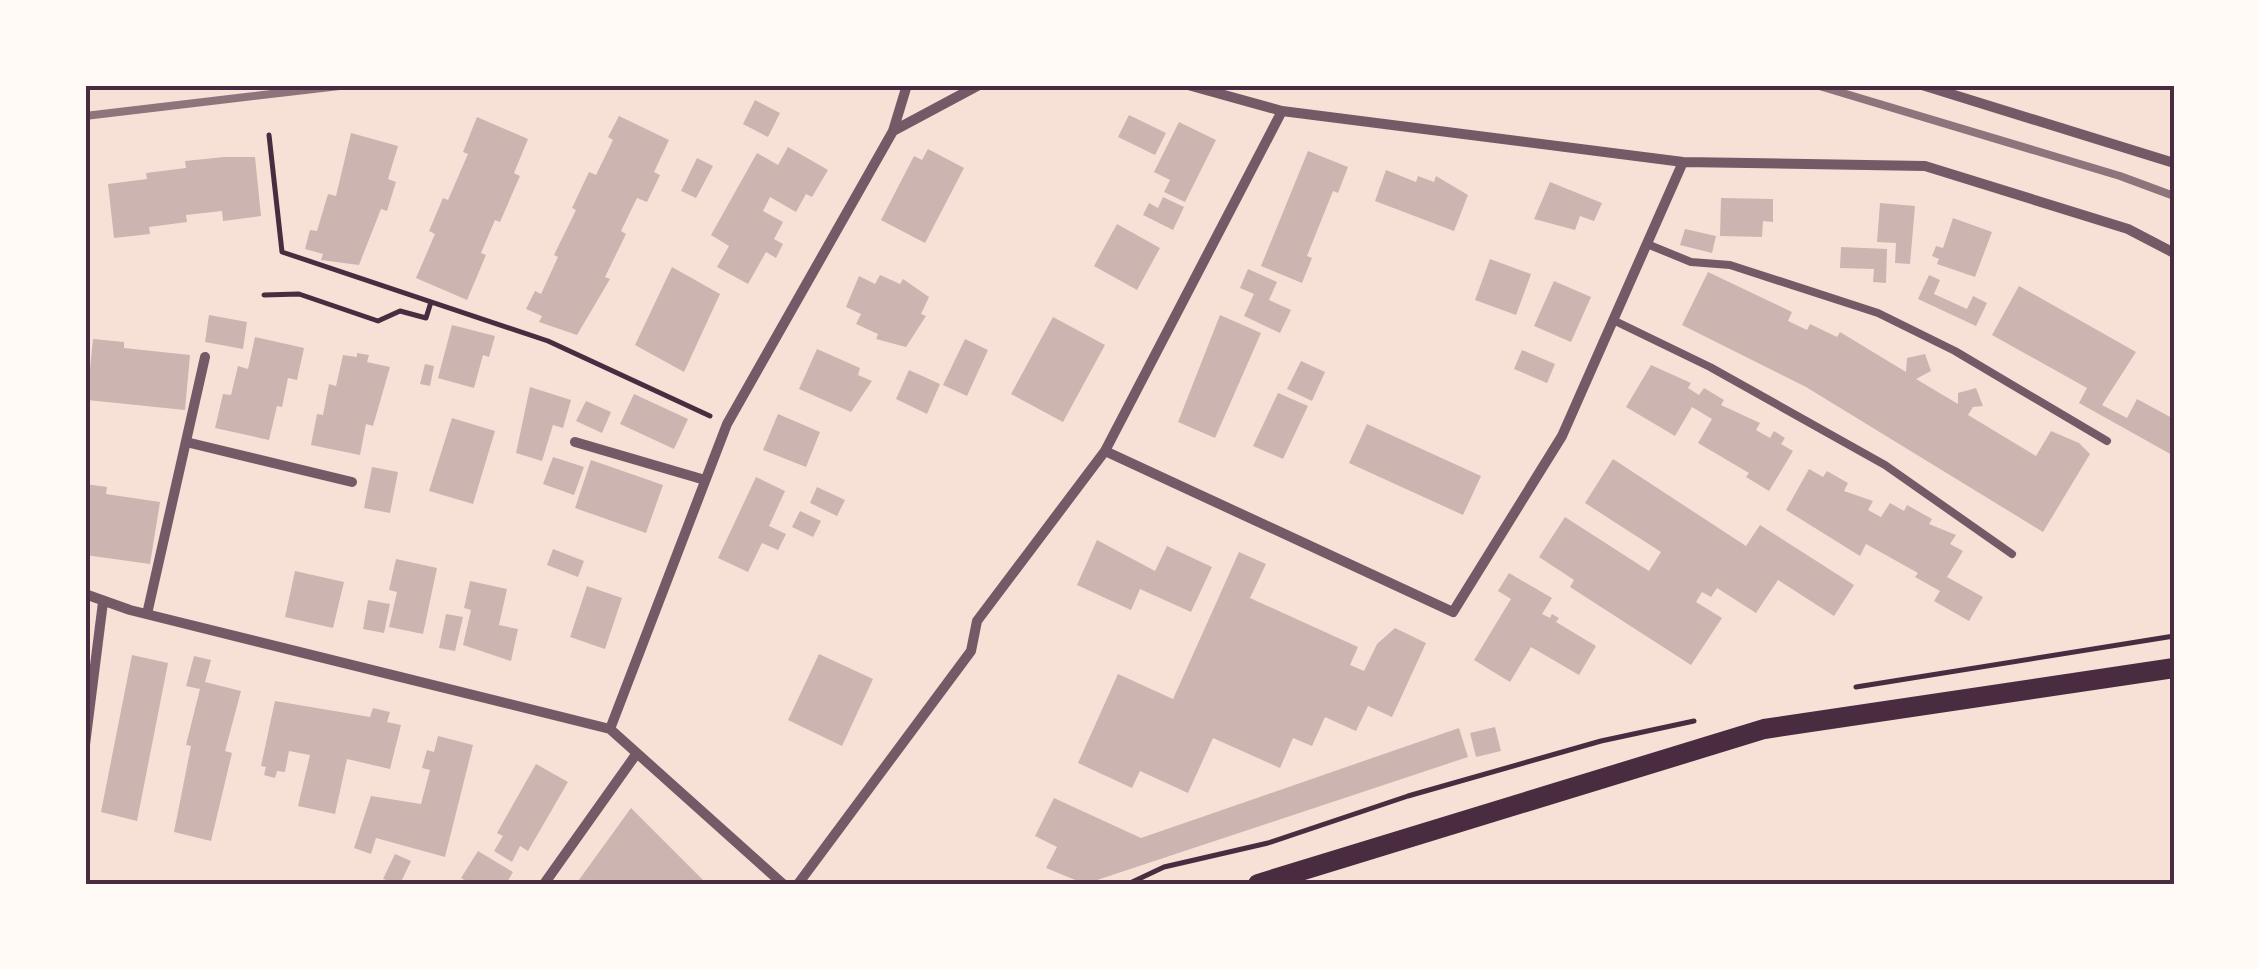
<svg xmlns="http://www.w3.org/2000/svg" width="2259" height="969" viewBox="0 0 2259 969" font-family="Quicksand,sans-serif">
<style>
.building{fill:#ccb4b1}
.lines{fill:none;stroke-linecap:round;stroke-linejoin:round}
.path{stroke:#4a2c40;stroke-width:5}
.service{stroke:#755966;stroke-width:8}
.minor{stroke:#755966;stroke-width:10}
.secondary{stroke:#4a2c40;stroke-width:20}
.rail{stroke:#8f747c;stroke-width:8}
.neatline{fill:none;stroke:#4a2c40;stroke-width:4}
</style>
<rect width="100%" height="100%" fill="#f7e1d7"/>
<path class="building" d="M755,100L780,113L768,137L743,124Z
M1129,115L1166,133L1155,155L1118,137Z
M619,116L669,140L654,172L660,175L647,202L637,198L621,231L626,234L605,277L610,279L577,335L539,322L542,316L526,309L535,291L541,294L558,257L554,255L576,210L572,208L589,172L596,175L613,140L608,137Z
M477,117L528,139L514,173L520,176L500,222L495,220L481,253L486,255L467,300L416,278L435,234L429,231L443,198L448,200L468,154L463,152Z
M1179,122L1216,140L1185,202L1164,192L1170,180L1154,172Z
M351,133L398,146L388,179L396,182L387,211L381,209L359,265L321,260L323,254L305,249L310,230L317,231L328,194L336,196Z
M788,147L828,170L812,197L806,194L796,212L770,197L763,211L783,222L774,239L783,244L776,258L766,252L748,284L717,267L729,246L711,235L757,153L778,165Z
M928,149L964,168L925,243L881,220L914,156L922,160Z
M1308,151L1348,167L1338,193L1333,191L1307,256L1312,258L1302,283L1261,266Z
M224,157H255L261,216L223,221L222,211L186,215L187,222L149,227L150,234L114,238L108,184L147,179L146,173L186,168L185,161Z
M697,158L713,166L696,198L681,191Z
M1386,170L1416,182L1418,176L1434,182L1436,176L1468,195L1454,231L1375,201Z
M1550,182L1602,203L1594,221L1580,216L1575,230L1534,219Z
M1163,197L1184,207L1173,230L1143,215L1149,203L1158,208Z
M1721,198L1773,199V222L1763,221L1762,237L1720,236Z
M1880,203L1915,206L1910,264L1895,263L1896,243L1877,242Z
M1953,218L1992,232L1975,277L1937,264L1939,259L1932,256L1936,246L1943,248Z
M1117,224L1160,248L1137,290L1094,266Z
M1685,229L1716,236L1712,253L1680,245Z
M1841,247L1887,249L1886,283L1873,282L1874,269L1840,268Z
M1490,259L1531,274L1516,315L1475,300Z
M672,267L720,294L684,372L635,345Z
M1248,269L1277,282L1269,300L1291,310L1280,333L1244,316L1254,294L1240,288Z
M1708,272L1792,312L1788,321L1807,330L1810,324L1837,337L1840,332L1906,372L1907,358L1925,354L1931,371L1916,379L1958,404V393L1976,388L1983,406L1973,407L1968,415L2036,456L2051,431L2079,443L2090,454L2043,532L1806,387L1682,325Z
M880,275L900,284L903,279L929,297L921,314L926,316L906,347L876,339L878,334L856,324L861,314L846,307L859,276L875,284Z
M1929,275L1940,280L1934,294L1967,309L1973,296L1987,303L1976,326L1918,299Z
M1554,281L1591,297L1571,342L1534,326Z
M2019,286L2136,352L2102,405L2127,418L2137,399L2174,419V456L2079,403L2087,388L1992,335Z
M209,315L247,322L243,349L205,342Z
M1220,315L1261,333L1215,438L1178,422Z
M1053,317L1105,345L1063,422L1011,394Z
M452,325L495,336L489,357L483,355L474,388L438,378Z
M255,337L304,348L297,380L288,378L282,407L277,406L269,440L215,428L223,394L231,395L238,366L248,369Z
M93,339L124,342V348L190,355L185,410L87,400Z
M965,339L988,350L967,396L943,385Z
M817,349L860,368L858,375L872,381L851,412L799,389Z
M1522,350L1555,364L1547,383L1514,369Z
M357,353L369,355L367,362L390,367L373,426L366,424L360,455L311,445L317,414L323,415L329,384L336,386L343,355L357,357Z
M1301,361L1325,372L1312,401L1287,389Z
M425,364L434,366L430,386L420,384Z
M1651,365L1691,383L1688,388L1699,395L1704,388L1724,400L1721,405L1760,423L1756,430L1770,438L1774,431L1785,438L1781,444L1793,451L1769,491L1746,477L1749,473L1698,443L1712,419L1692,407L1675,436L1626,407Z
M909,370L940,384L927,414L896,399Z
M530,387L571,400L563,428L553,425L542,461L516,453Z
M1278,393L1308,406L1283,459L1253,446Z
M634,394L688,419L674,449L620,424Z
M586,401L611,412L602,433L576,421Z
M778,414L820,432L806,467L763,450Z
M452,418L495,431L473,504L429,491Z
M1367,424L1481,476L1463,515L1349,463Z
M553,457L584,467L574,495L543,484Z
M1613,459L1746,546L1760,525L1854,585L1834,616L1778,580L1756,613L1717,588L1711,597L1702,592L1696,602L1722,618L1691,665L1570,587L1574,580L1539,557L1565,517L1649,571L1661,552L1585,503Z
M591,460L663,485L646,533L575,508Z
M372,467L398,472L390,513L364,508Z
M1809,469L1823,477L1827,471L1848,483L1844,491L1873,501L1868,510L1881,517L1890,503L1904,511L1907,505L1932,519L1929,524L1956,535L1950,544L1963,551L1947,577L1983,597L1969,621L1934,601L1940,591L1915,577L1918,573L1866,544L1860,556L1786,510Z
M756,477L785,491L769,526L786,534L778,550L762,543L748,572L718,558Z
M85,484L107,487L106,494L160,502L150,564L85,555Z
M817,487L845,500L837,516L810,503Z
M800,511L821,521L813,537L792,527Z
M1097,540L1155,571L1167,546L1212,567L1191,612L1140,589L1131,610L1077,585Z
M553,549L584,561L578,577L547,565Z
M1239,552L1266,564L1250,598L1358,647L1350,665L1364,671L1377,644L1395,628L1426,643L1392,717L1368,706L1356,731L1325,717L1312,746L1293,738L1280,768L1213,738L1188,793L1140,771L1132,788L1078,763L1118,674L1173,699Z
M396,559L437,568L423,634L389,627L397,592L389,590Z
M295,571L344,582L333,628L285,617Z
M1509,573L1552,598L1542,614L1550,618L1552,614L1559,618L1556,622L1596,646L1579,675L1531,647L1510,682L1474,660L1511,599L1498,591Z
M470,581L507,589L499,625L518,629L511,661L463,645L471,610L464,608Z
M587,586L622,598L605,649L570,637Z
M368,600L390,604L384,633L363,629Z
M446,614L463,617L455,651L439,648Z
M819,654L873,679L842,746L788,720Z
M132,655L168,663L137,821L101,812Z
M194,656L211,660L205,682L241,691L225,751L232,753L211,841L174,832L191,746L186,745L200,689L186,686Z
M275,701L370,717L373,708L390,712L387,722L401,725L390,769L347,759L335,814L298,806L310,755L289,751L285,772L277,771L275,778L264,775L266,767L261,766Z
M1495,727L1501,751L1476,757L1470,733Z
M1459,728L1468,757L1085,884L1046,868L1057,847L1035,836L1054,798L1141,838Z
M438,736L473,745L445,857L376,838L371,854L354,848L371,796L421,804L430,770L422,768L427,750L434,752Z
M536,764L568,782L528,851L520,846L512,862L494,851L503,836L497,833Z
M631,808L707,884H576Z
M478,851L513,872L506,884H471L461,878Z
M395,854L411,861L400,884L383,879Z"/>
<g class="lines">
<path class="path" d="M269,135L282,252L548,341L710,416
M264,295L299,294L378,321L400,311L426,318L431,302
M1856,687L2174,636
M1128,884L1164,867L1268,843L1408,796L1601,741L1694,721"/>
<path class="service" d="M1647,244L1691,262L1730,265L1878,313L1955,351L2107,441
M1613,320L1710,367L1885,465L2012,554"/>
<path class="minor" d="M1188,85L1282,111L1683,162L1925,166L2128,229L2174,253
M1922,85L2174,163
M893,131L907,85
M186,442L352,482
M575,442L705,480
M1105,451L1453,612L1562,436L1683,162
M85,594L130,610L610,729L783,884
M147,614L205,357
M610,729L727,424L893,131L979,85
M85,745L103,602
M544,884L637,753
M798,884L971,651L977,621L1105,451L1282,111"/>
<path class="secondary" d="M1258,884L1764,729L2174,668"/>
<path class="rail" d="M1816,85L2120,176L2174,196
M85,116L348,85"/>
</g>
<rect width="2259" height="969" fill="none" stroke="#fffaf5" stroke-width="175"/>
<rect x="88" y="88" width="2084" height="794" class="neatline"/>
</svg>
